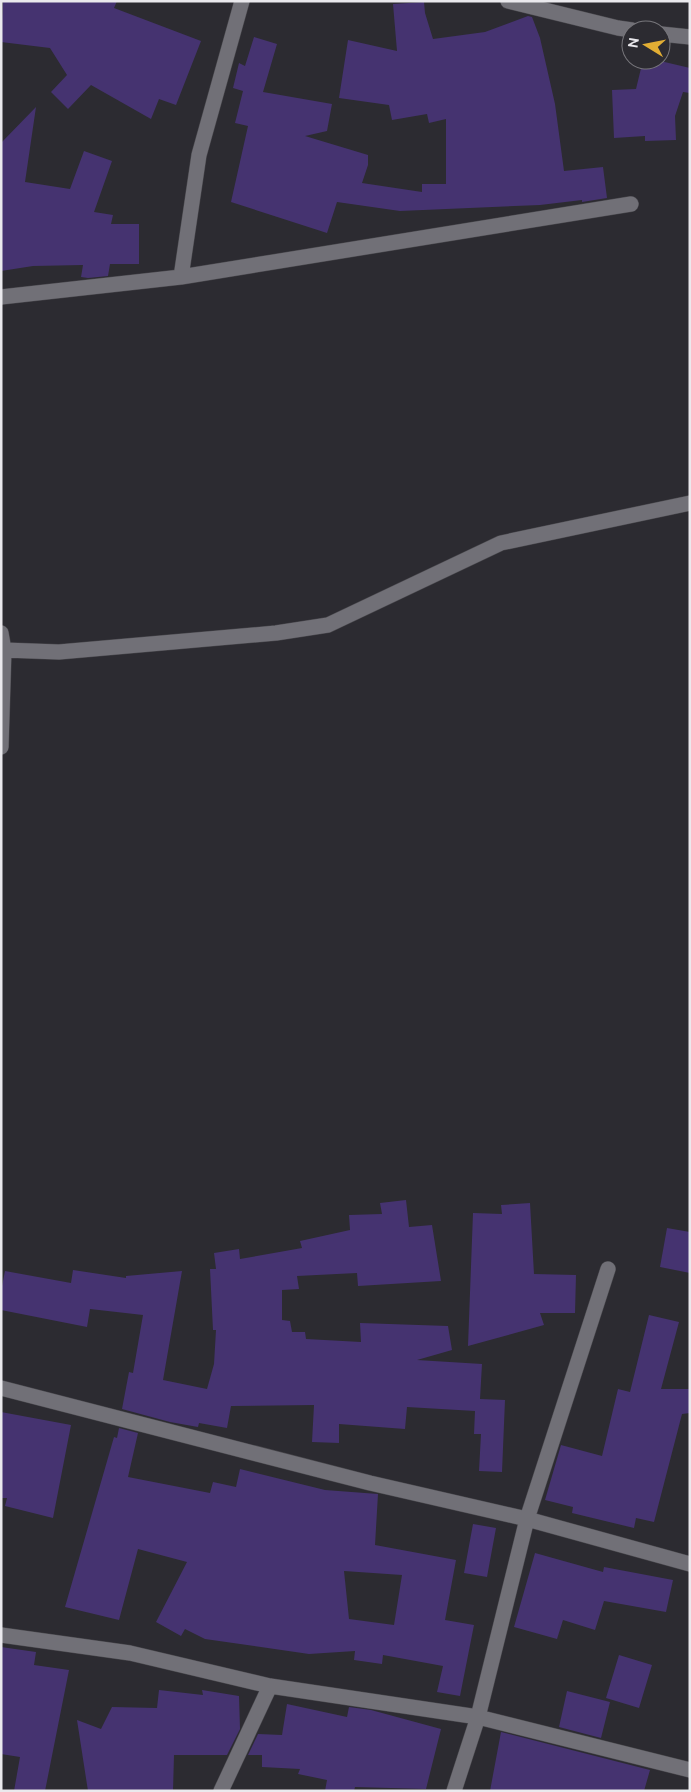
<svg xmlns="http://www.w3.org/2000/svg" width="691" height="1792" viewBox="0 0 691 1792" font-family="Ubuntu,sans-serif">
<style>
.building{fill:#453370;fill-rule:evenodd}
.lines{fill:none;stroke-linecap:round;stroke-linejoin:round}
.minor-casing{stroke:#48474c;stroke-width:16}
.minor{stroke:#717077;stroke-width:15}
</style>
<rect width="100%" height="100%" fill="#2c2b31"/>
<path class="building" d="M3,1H117L114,8L201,41L176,105L159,99L151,119L91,85L68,109L51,92L67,75L50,48L1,42Z
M424,2L425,13L433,39L485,32L528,16L532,17L540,38L555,104L564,171L603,167L607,198L582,202V200L540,205L400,211L337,202L327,233L231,202L248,126L235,123L243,91L233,88L239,63L245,66L254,37L277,44L263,92L332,104L327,131L305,136L368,155V165L362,183L422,192V184H446V119L429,123L427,114L392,120L389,105L339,98L348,40L397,51L393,4Z
M643,60H656L690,68V93L683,92L675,116L676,140L645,141V136L614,138L612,90L636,89Z
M36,107L25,182L70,189L84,151L112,161L94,212L113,215L111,224H139V264H110L108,276L88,278L81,277L83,265L33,266L1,271V143Z
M406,1200L409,1227L432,1225L441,1281L358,1286L357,1273L297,1276L299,1289L282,1290V1320L290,1321L292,1332H305L306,1339L361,1342L360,1323L448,1326L452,1350L417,1360L482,1364L480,1399L505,1400L502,1472L479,1471L481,1434H474L475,1411L407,1407L405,1429L339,1424V1443L312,1442L314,1405L231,1406L227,1428L199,1423L198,1427L170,1422L122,1409L129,1372L133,1373L143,1315L90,1309L87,1327L1,1310V1291L5,1271L71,1283L73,1270L126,1278V1276L182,1271L163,1380L207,1389L214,1364L216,1330H213L210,1269H216L214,1253L239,1249L240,1259L302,1248L300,1241L350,1230L349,1215L382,1214L380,1203Z
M530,1203L534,1274L576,1275L575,1313H540L544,1325L468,1346L473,1213L502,1214L501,1205Z
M667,1228L690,1232V1273L660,1267Z
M649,1315L679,1322L661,1389H690V1413L682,1414L654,1522L636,1518L634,1528L572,1513L573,1507L545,1500L561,1445L602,1456L618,1389L630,1392Z
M1,1412L71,1425L53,1518L5,1506L7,1498H1Z
M119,1428L138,1433L128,1477L210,1493L213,1482L236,1487L240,1469L325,1490L378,1494L375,1545L456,1560L445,1620L474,1625L460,1696L437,1692L443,1666L383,1655L382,1664L354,1660L355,1651L309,1654L205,1639L185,1629L181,1636L156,1622L187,1562L138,1549L119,1620L65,1607L114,1437L117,1438ZM344,1571L402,1575L394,1625L349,1619Z
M473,1524L496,1528L487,1577L464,1573Z
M535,1553L603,1572L604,1567L673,1580L666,1612L604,1601L595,1630L563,1620L557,1639L514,1627Z
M1,1647L36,1652L34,1665L69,1670L45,1791H14L20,1757L1,1754Z
M619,1655L652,1665L639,1708L606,1698Z
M159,1690L203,1695L202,1690L239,1696L240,1729L227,1755H174L173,1791H88L77,1720L101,1729L112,1707L157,1708Z
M567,1691L610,1702L601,1738L559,1727Z
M287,1704L347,1717L349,1707L371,1710L441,1729L426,1789L355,1787L354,1791H325L327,1780L298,1774L300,1769L262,1767V1755H248L258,1734L282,1735Z
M501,1732L650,1770L644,1791H490Z"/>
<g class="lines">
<defs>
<path id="minor" d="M508,1L618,28L632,30
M661,34L690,37
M181,277L199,155L242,1
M1,297L181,277L631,204
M1,633L4,650L1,747
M4,650L59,652L276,633L328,625L501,543L690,503
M1,1388L370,1483L527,1519L690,1564
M1,1635L130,1653L270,1686L478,1717L690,1770
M221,1791L270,1686
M454,1791L478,1717L527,1519L608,1269"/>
</defs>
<use href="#minor" class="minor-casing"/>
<use href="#minor" class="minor"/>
</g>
<rect width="691" height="1792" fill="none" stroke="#eae9ed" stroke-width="5"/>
<g transform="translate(646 45) rotate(280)"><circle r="24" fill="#2c2b31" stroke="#78777c"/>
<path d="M0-4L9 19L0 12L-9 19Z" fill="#e2ae34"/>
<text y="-8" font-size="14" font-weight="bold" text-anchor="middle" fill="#eae9ed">N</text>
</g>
</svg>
